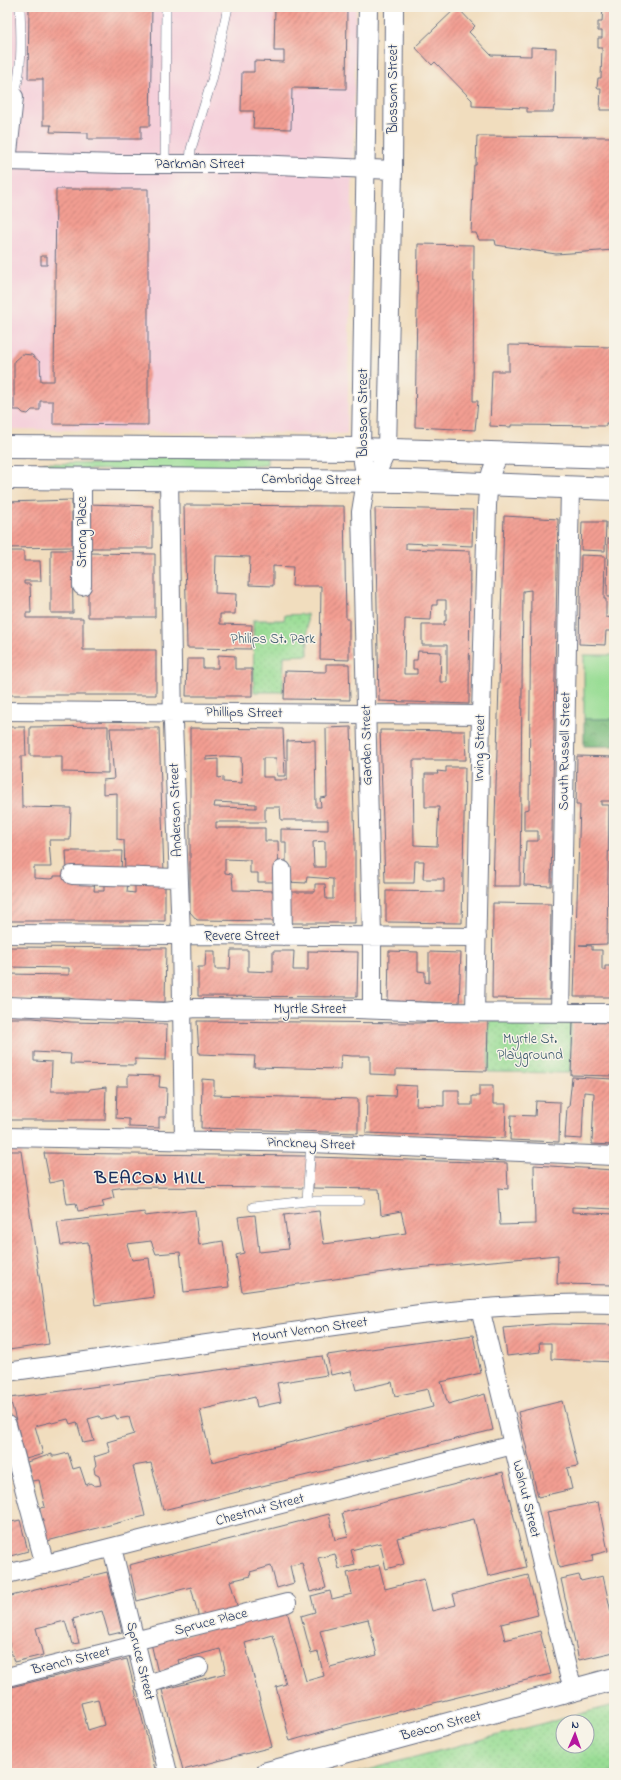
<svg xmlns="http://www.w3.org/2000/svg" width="621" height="1780" viewBox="0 0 621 1780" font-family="'Indie Flower',sans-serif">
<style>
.built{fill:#f5cfda}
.green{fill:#9add95;stroke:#5a867a}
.forest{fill:url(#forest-crowns);stroke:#4b766e}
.park{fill:url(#park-dots);stroke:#5a867a;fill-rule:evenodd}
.building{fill:url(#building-hatch);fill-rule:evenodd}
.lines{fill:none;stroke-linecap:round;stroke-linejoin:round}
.lane-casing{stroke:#666c80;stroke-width:10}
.street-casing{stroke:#666c80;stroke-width:20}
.primary-casing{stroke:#666c80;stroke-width:24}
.lane{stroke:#fff;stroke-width:9}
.street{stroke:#fff;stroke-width:18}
.primary{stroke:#fff;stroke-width:22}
.labels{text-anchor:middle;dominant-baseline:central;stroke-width:3;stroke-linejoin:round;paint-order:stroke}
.street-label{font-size:14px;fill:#1b2f5e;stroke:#f7f3e8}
.park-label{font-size:14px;fill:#3b5a6c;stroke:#f7f3e8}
.district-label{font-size:18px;font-weight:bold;letter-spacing:1px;fill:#1b2f5e;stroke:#f7f3e8}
</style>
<defs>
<pattern id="forest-crowns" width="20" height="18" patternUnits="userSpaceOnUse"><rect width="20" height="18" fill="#7bbc7e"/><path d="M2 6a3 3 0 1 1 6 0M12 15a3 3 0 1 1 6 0" fill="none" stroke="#64996a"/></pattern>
<pattern id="park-dots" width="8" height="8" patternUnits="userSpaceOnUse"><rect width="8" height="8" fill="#9add95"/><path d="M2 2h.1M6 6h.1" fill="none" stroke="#84be83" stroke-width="1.8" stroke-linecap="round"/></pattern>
<pattern id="building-hatch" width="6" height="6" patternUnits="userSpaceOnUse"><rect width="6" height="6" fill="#f39e92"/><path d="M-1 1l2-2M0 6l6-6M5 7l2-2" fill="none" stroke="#c4817a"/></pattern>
</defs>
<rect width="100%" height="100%" fill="#f7f3e8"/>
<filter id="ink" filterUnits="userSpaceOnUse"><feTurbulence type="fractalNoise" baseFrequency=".025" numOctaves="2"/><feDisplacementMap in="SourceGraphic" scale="8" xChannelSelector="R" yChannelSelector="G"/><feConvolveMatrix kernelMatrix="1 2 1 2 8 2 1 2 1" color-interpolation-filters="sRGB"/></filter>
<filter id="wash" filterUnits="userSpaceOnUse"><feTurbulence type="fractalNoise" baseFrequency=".012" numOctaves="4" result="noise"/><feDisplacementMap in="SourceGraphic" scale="16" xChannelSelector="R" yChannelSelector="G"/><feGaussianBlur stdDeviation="0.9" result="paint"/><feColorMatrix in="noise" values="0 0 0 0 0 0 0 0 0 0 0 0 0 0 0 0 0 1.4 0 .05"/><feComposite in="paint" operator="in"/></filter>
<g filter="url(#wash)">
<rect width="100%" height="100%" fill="#f1ddbe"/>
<path class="built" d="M7,7H356L347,434L7,429Z"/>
<path class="green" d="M174,456H267V464L186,471L43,469V463L95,464Z
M584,655H614V719H584Z"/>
<path class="forest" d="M584,719H614V746H584Z"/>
<path class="park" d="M307,614L308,655L284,656L283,692H254L253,620H284L285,615Z
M489,1021L571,1023L570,1073L488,1072Z
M614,1705V1773H357L392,1763ZM563,1722H587V1746H563Z"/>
<g id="blocks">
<path class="building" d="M29,7H152L150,126H141V139H88V133L50,132L51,125H43V79H28Z
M275,7H347L346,89L292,88L291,129L253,128L254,111H241L242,72H254V61L284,62V51H274Z
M457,7L475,26L469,32L491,55L531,56V47L556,48L555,106H554L553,112H527V108L472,106V100L435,62L432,65L415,47Z
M603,7H614V110H600L601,88H597L598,78H601L602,48H598V38H602V31H598V22H602Z
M477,136L614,137V250L556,254L496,245L495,240H479L476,233H471L474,165H476Z
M56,189H148V425L53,424V401H40V410H32L28,414L23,413L20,410H14V361L22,354L32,355L40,362L41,381H54Z
M418,244L474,245L473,401H478L475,430L415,427Z
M41,256H47V265H41Z
M509,345L612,347L613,358H614V423H606V426L511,425V427L490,426L492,371H509Z
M72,500V547L7,548V502Z
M88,504L153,506V548H88Z
M184,505L344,506L346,619H349V660L320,659L321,586H292L293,567L273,566V586L249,585L250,557L216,556L215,593L236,594L235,614H220V624L252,625L251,649L187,648Z
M375,508L473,510L472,546L406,543V549L470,551L469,704L379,701ZM437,600H446V621H444V625H422V645H447V682H440L441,652L418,651L417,660H413V669H417V674H404L405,619L431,620L432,605H437Z
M504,516L558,519L551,886L524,885L526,841H538V831H524V810L529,809L531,590L523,591L520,886H493Z
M582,522H606L605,551L581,550Z
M608,538L614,539V597H607Z
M51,550H72L73,613H51Z
M7,551H24V561H40L41,581H24V584H30L31,613H26V618H83V650H156V695H7Z
M88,553L155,554V617H88Z
M581,555L605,556L604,599H606V617L614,618L613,631H606L605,645L579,644Z
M218,655L235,656V669H252V696H186L187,659H203V668H218Z
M326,664H349L350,700L284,699L285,671L326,672Z
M108,726V773L62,772V756H30V727Z
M7,727H25L26,756H21L22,807L71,808L70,840H49L51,867H34V878L51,879L54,878V876H67L95,880L94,891H104V880H128L127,892L135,893V880L165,881V921H7Z
M351,727L355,842V923H287V892H315V884H325L326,899H333V879L307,877L306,883L286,882V842H281V829L328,830V820H281L280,807H265V822H216V828H265V841H278L279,882H258V873H250V860L225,859V873L232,874L233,890L278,891L279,921L197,920L190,912V728L283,729L285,776H277L276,758H263V777H274V780H287V741L315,740L316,807H321L320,798L327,797L326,728ZM224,756L241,757L242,783L223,782V777L218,778V759L206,760V757ZM215,802L256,804V808L214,807ZM325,841V867H314L313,842Z
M110,728H159L164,873L125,872L124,840L117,839V793L103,794V780L114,779Z
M380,730L465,731L466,760H413L414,845L437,846L439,807H425V774H438L437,771L446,772V767H465L462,923L386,922V891L444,892V879H423L424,861H415L414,883H385Z
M577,756L614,757V801H601V805H609L607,944L579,945L592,946V950H602V970H605V966H614V997H574L580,805H576Z
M66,851H122L121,872L67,871Z
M493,903L551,904L550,999L492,998Z
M7,947L166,948L165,1002H87L69,998H7V974L69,975V968L7,967Z
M231,950H248V971L273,972V951H294L293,970H308V951L358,952L357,997L198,996V967H205L206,951H215V969H230Z
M389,951L418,952V971L425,972V982L429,983V952L461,953L459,1003L388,1001Z
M7,1018H33L71,1022L167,1024L166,1060L135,1059V1065L70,1064L71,1054L34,1052V1061L52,1062L51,1091H89L90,1089L106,1087L105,1120H7Z
M197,1021L418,1023L452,1021H488L487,1071L396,1069V1075L370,1074V1056H352L341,1055L340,1069L254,1067L255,1056L199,1054Z
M573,1022L614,1023V1076L571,1075Z
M128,1075L160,1076L159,1087L167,1088L166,1117H159V1128L129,1127V1119L116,1118L117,1086H128Z
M572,1077L614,1079V1145L592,1144L594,1093L584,1092L582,1139L565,1138L567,1107H569Z
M202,1079L214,1080V1095L358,1099V1133L201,1128Z
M396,1085L417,1086L416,1105L444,1106V1090H459V1105H472V1096H479V1086H493V1104H506L505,1138L366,1133L367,1095L395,1096Z
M536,1101L560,1102L559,1142L510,1140L511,1115L535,1116Z
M7,1151H21L49,1344L9,1350L7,1338Z
M44,1153L307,1156L306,1188L125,1187L112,1189L114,1198L102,1201L104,1207L78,1211L76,1203L67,1204L63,1180L50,1183Z
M314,1157L507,1163L508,1189L498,1188L500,1225L535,1224L534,1165L614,1170V1209L572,1207V1212L614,1214V1285L557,1284L558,1255L406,1269L242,1292L236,1255L244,1253L238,1217L255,1215L259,1252L289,1249L284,1215L319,1211L324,1244L406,1233L401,1211L381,1215L379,1189L313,1188Z
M195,1210L199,1245L223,1241L229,1287L184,1292L180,1252L156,1254L151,1241L127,1244L132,1260L149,1258L154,1297L95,1305L88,1242L61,1245L57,1222L145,1212V1216Z
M551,1324L614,1325V1362L551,1359V1343H539L540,1352L507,1356L503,1328Z
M473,1335L481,1373L441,1382L448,1404L485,1394L493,1430L163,1510L151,1463L133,1466L145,1516L47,1541L39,1508L45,1507L39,1480L32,1481L27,1462L52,1454V1456H56L68,1453L73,1469L80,1467L86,1485L90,1483L95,1486L101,1485L99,1476L95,1474L94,1468L96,1465L94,1457L110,1452L107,1442L134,1434L129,1417L117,1419L115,1415L101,1419L99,1416L88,1419L94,1441L83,1443L77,1422L70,1424L68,1419L52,1423L51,1422L35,1426L43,1454L26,1459L10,1398L322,1356L327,1375L277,1383L281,1402L257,1407L255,1397L200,1410L212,1462L433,1407L428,1389L395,1396L392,1382L356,1390L351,1371L331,1375L327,1355Z
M562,1401L578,1466L567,1468L572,1489L538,1497L518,1412Z
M503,1472L526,1567L488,1576L474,1519L397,1538L404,1564L386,1569L380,1543L351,1550L355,1565L339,1569L335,1554L318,1558L326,1588L310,1592L302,1563L290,1566L294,1583L277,1588L271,1566L250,1572L251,1576L230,1581L239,1612L200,1622L191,1587L137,1601L129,1565L329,1514L335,1540L348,1537L342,1513Z
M598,1502L608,1551L592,1555L593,1561L559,1568L547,1512Z
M20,1520L28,1551L7,1557V1523Z
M379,1565L385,1589L424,1579L432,1611L456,1605L453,1594L528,1575L538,1615L501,1624L505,1640L540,1631L551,1674L345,1725L290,1741L276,1687L286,1684L273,1635L245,1643L272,1747L183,1770L162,1690L226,1673L220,1649L178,1660L180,1667L158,1673L151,1643L287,1611L306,1681L324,1676L318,1652L311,1654L301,1616L315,1612L311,1596L330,1591L332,1599L352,1594L347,1573ZM368,1619L377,1655L330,1667L320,1631Z
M107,1572L122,1632L109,1635L102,1611L73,1619L79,1643L72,1644L65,1621L36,1628L43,1655L14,1662L7,1636V1597Z
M579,1575L581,1581L603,1576L611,1612L614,1611V1652L579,1660L561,1579Z
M127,1659L156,1773H7V1688ZM98,1699L104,1725L88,1730L81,1703Z"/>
</g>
</g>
<g filter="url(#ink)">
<use href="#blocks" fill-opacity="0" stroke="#666c80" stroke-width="1"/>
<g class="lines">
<defs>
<path id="lane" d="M14,97C23,67 21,38 20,7
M165,164L166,7
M190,164L191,149L212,80L228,7
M307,1201H360
M253,1207L307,1201L311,1143"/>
<path id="street" d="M368,7L361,449L366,481L361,512L372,936V1009
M7,96L14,97L7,162
M7,161L120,164H255L393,170
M82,478V586
M169,479L173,723L181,935L184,1140
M366,481L379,468L387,450L393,170L394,7
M7,711L481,715
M282,870L283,936
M72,875L178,878
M7,934L477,937
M7,1006L165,1012L195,1008L358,1009L431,1012L614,1013
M475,1012L481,715L487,506C488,486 489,471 500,454
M560,1013L570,488
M7,1137L311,1143L614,1156
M480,1308L568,1672L574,1690
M7,1372L420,1314C485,1307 549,1302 614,1304
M7,1425L45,1565
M112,1548L168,1773
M7,1574L513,1445
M134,1641L287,1603
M7,1677L136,1645
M145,1685L199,1667"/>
<path id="primary" d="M7,447L361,449L614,457
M7,478L407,481L614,489
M267,1773L614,1679"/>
</defs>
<use href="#lane" class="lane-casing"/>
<use href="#street" class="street-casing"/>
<use href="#primary" class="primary-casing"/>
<use href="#lane" class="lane"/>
<use href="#street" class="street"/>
<use href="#primary" class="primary"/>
</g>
</g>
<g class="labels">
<g class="street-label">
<text transform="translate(393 89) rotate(-90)">Blossom Street</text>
<text x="200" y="164">Parkman Street</text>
<text transform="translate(363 413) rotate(-90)">Blossom Street</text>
<text transform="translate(311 480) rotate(1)">Cambridge Street</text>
<text transform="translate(82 532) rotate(-90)">Strong Place</text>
<text transform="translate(244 713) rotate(1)">Phillips Street</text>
<text transform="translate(367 745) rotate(-91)">Garden Street</text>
<text transform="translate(480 748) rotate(-89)">Irving Street</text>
<text transform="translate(565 751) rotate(-89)">South Russell Street</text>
<text transform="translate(176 810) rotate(-92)">Anderson Street</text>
<text x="242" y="936">Revere Street</text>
<text x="310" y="1009">Myrtle Street</text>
<text transform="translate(311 1144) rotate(2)">Pinckney Street</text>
<text transform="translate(310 1330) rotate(-8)">Mount Vernon Street</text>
<text transform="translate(526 1499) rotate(76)">Walnut Street</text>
<text transform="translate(260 1510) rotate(-15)">Chestnut Street</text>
<text transform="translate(211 1622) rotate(-14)">Spruce Place</text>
<text transform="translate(71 1661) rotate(-14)">Branch Street</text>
<text transform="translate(140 1661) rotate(76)">Spruce Street</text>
<text transform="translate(441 1726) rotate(-15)">Beacon Street</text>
</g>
<g class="park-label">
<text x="273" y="639">Philips St. Park</text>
<text x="530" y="1039">Myrtle St.<tspan x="530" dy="16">Playground</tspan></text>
</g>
<g class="district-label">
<text x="150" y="1179">BEACON HILL</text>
</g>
</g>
<rect width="621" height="1780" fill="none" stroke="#f7f3e8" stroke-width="24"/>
<g transform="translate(575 1734) rotate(2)"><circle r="19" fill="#f7f3e8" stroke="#9fa5b1"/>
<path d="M0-3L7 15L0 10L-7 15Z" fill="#b5179e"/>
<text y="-6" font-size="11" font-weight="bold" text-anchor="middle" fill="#1b2f5e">N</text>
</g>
</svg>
